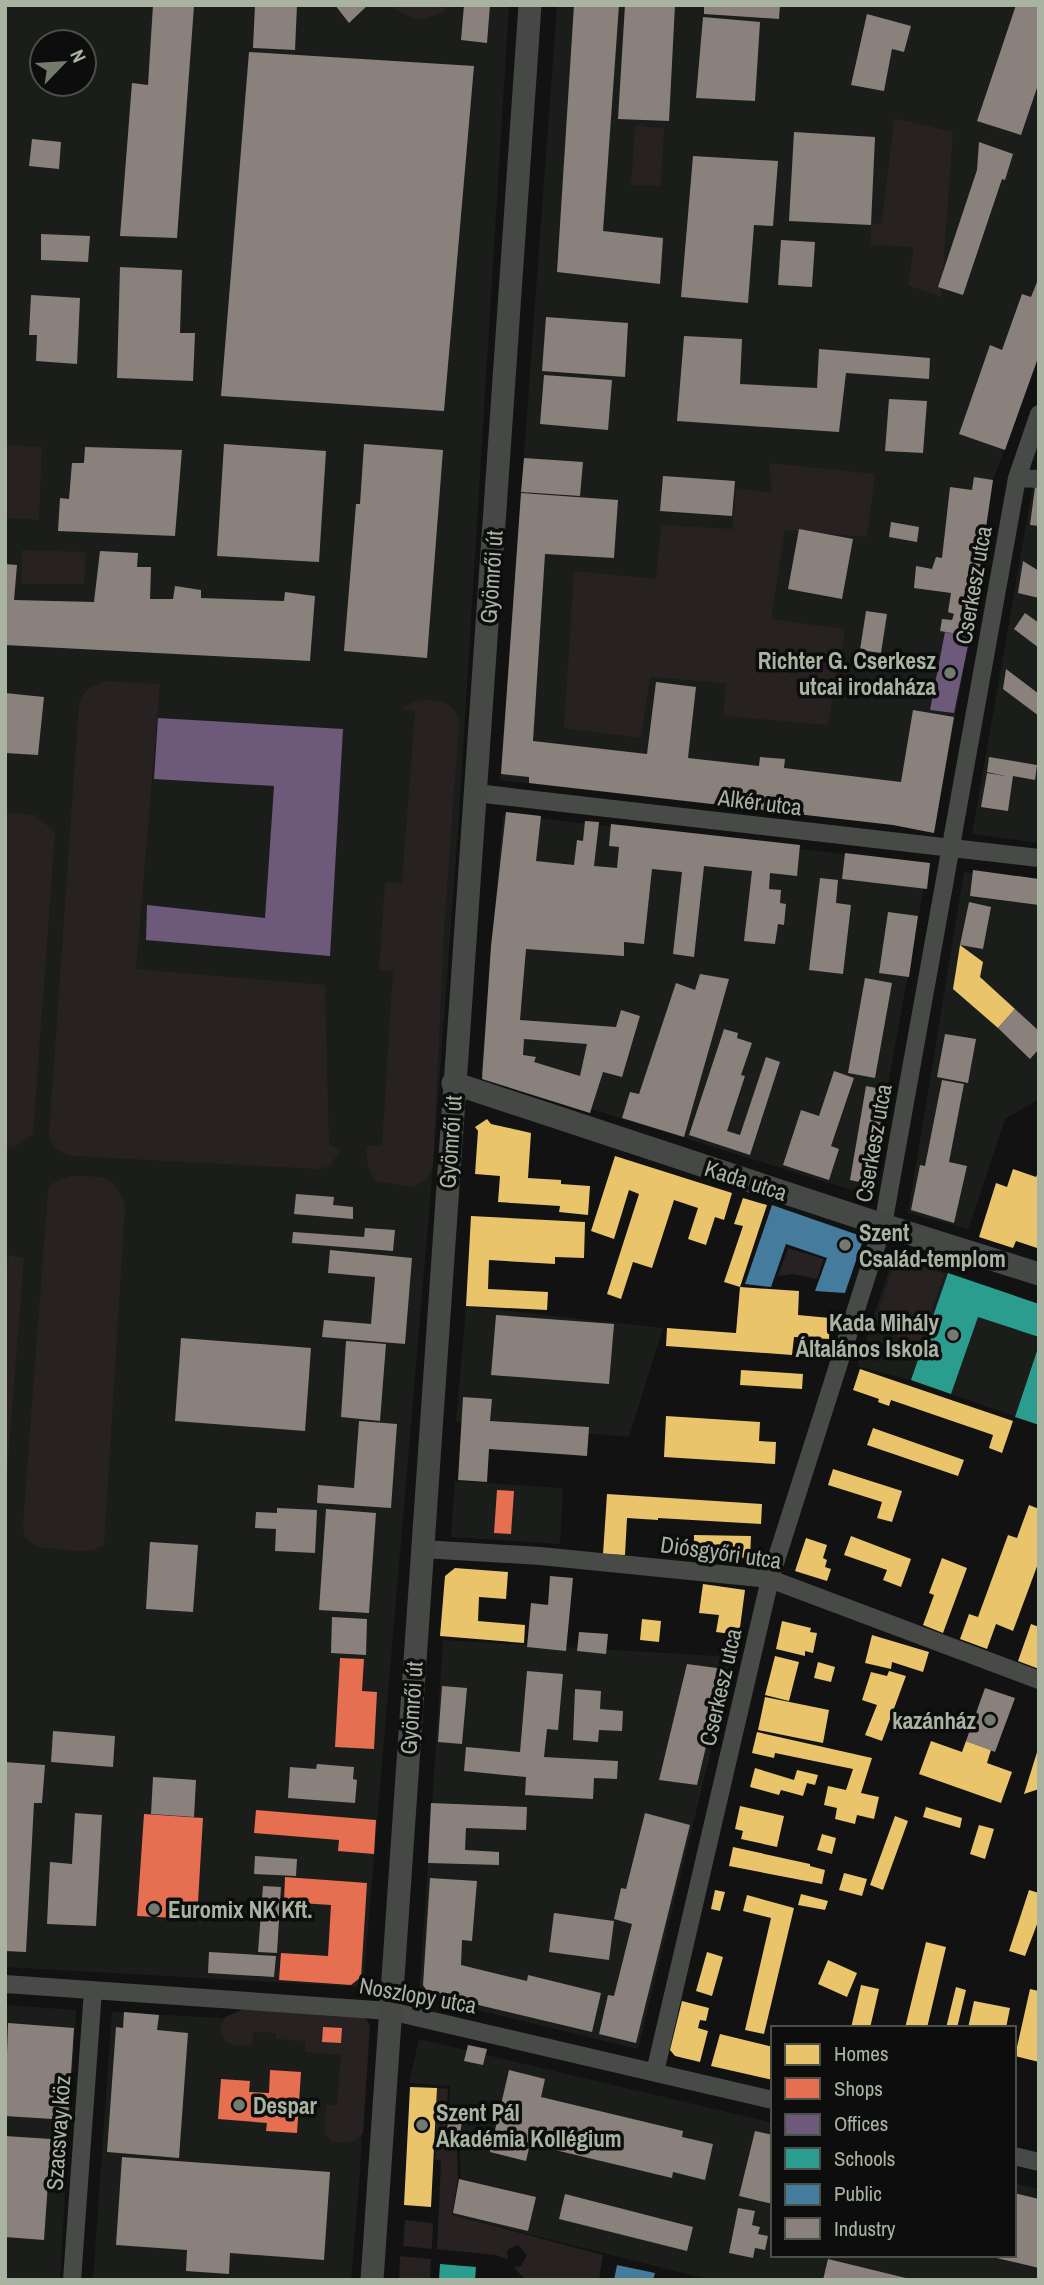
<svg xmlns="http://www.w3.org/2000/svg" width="1044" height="2285" viewBox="0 0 1044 2285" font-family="'Archivo Narrow',sans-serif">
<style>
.built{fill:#1b1d1b;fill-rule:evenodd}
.green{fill:#282121}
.homes{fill:#e9c46a}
.shops{fill:#e76f51}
.offices{fill:#6d597a}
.schools{fill:#2a9d8f}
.public{fill:#457b9d}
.industry{fill:#8a817c;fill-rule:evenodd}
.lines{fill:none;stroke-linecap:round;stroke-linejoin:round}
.street{stroke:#474a46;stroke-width:18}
.secondary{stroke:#454844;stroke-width:23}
.poi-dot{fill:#737b6f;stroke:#0c0d0c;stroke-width:2.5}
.labels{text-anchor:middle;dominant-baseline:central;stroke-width:7;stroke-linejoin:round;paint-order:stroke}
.street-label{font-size:23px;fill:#a8b3a2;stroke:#0c0d0c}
.poi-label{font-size:23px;font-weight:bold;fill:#a8b3a2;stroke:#0c0d0c;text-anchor:start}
</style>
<rect width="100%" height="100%" fill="#111211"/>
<path class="built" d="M5,5H509L458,831L433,1166L363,1987L5,1967ZM42,42H84V84H42Z
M557,5H1039V358L993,480L974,611L934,833L893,825L500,780Z
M1033,485H1039V843L972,834Z
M503,814L928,864L868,1195L481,1075Z
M964,872L1039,880V1099L1005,1119L968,1229L908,1213Z
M894,1255L1039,1304V1425L911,1380L857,1366Z
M466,1306L663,1328L629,1437L456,1422Z
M455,1481L563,1488L560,1544L451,1537Z
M443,1640L734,1657L638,2049L419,1996Z
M5,2005L76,2010L60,2280H5Z
M112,2012L367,2026L360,2172L351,2280H93Z
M419,2039L773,2123V2255H1014V2183L1039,2189V2280H711L452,2215L461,2180L460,2148L447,2145L450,2086L409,2083Z"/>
<path class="green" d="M394,5H446L445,12L418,20L394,9Z
M894,118L953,132L941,297L908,285L914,247L871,245V225L882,223Z
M635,126L664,128L661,186L631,185Z
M5,445L42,447L39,520L5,518Z
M769,463L875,474L867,537L785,530L771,619L845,629L828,725L723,716L726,683L650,677L641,738L564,728L574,571L656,579L661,525L732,529L736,488L772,493Z
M22,550L86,552L84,584H22Z
M107,681L160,684L136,969L325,985L329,1145L341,1149L330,1166L319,1169L72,1156C60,1152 53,1149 49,1136L79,702C85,689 93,685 107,681Z
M427,699C445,702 454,703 459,722L444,930L433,1166L426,1181L411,1187L375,1181C368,1169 366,1160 366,1146H382L393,971L379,970L385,883H402L415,711L401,709L413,702Z
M5,812L36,815L55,833L33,1134L13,1148H5Z
M69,1176C99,1177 116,1172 125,1206L104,1545L94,1550L78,1551L37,1547L24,1536L23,1523L48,1191L51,1184Z
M788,1248L824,1259L817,1279L793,1274L778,1276Z
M9,1255L24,1258L5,1497V1281Z
M896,1258L944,1274L920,1344L873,1328Z
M244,2009L361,2016L366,2019L370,2026L363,2133C353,2145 345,2143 331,2141L325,2133L326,2105H337L341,2055L305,2052V2041L276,2039V2033L253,2032L252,2046C237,2045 222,2047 220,2028L225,2017Z
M437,2088L448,2089L445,2147L457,2149L458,2178L452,2215L603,2255L599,2280H525L514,2267L521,2266L527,2255L518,2245L509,2249L507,2253L508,2260L496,2255L437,2249L441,2161L435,2159Z
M405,2220L433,2223L432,2249L403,2246Z
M400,2256L431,2259L430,2280H399Z"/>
<path class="homes" d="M960,945L983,962L980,977L1015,1009L998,1028L953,989Z
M487,1119L491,1124L531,1133L528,1178L561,1180V1184L590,1186L588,1215L559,1212L560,1206L498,1202L500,1176L475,1174L478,1131L475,1127Z
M615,1156L732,1193L724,1220L715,1217L706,1245L688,1239L698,1208L674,1200L652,1268L633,1262L621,1299L607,1294L639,1194L629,1190L614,1239L591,1231Z
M1013,1169L1036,1177L1039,1170V1241L1037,1248L1016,1241L1013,1248L979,1237L996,1183L1007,1187Z
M743,1198L767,1205L740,1287L724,1282L743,1226L734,1224Z
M471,1216L585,1222L584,1258L555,1257V1264L489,1260L488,1289L548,1292L547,1310L466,1306Z
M740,1287L799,1291L798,1315L830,1318L829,1339L794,1337L792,1355L666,1346L667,1328L736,1333Z
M860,1369L1013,1421L1002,1453L989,1448L993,1435L891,1400L889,1406L878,1402L879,1399L853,1390Z
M741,1370L803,1374L802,1389L740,1385Z
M666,1416L760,1422L759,1441L776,1442L775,1464L664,1457Z
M873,1428L964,1460L958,1476L867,1445Z
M833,1469L902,1491L892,1522L877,1518L882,1502L828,1485Z
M607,1494L762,1504L761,1524L658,1518V1520L627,1518L625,1555L603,1554Z
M1029,1505L1039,1509V1561L1013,1631L996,1624L987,1649L960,1639L969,1614L978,1617L1008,1535L1017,1538Z
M694,1535L751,1536L750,1558L694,1556Z
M851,1536L911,1559L901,1587L883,1580L887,1570L844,1555Z
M806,1538L827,1545L823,1558L827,1560L825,1567L831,1569L827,1581L795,1571Z
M942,1558L967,1568L943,1633L923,1625L934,1595L929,1593Z
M455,1568L508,1572L506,1599L479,1597L478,1621L525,1625L524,1643L440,1636L445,1576Z
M703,1584L745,1590L739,1635L716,1632L719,1615L699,1613Z
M642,1619L661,1621L659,1642L640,1640Z
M782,1621L811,1628L810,1632L817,1633L813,1653L805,1651V1656L776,1649Z
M1031,1624L1039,1627V1669L1018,1661Z
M872,1635L929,1652L923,1672L892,1662L891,1669L865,1663Z
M775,1656L799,1662L789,1701L765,1695Z
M818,1662L835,1667L831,1682L814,1678Z
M889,1671L906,1676L882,1741L865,1735L877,1705L862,1700L871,1672L887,1676Z
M765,1697L829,1710L823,1743L758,1730Z
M757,1732L872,1758L861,1793L879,1797L874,1819L857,1815L855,1824L835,1819L837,1808L824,1805L828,1786L846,1790L853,1769L775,1753L774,1758L752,1753Z
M931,1741L962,1752L966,1741L991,1750L987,1763L1012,1772L1001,1803L919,1774Z
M1038,1749L1039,1789L1024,1794Z
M755,1768L794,1780L797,1770L818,1775L815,1785L807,1783L803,1796L781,1790L779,1795L750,1787Z
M740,1806L784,1816L777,1847L741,1839L743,1831L735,1829Z
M926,1807L962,1818L960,1828L923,1817Z
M895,1816L908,1821L883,1890L870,1885Z
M979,1825L994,1829L985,1859L970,1854Z
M822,1834L836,1838L832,1854L817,1850Z
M733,1847L810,1864V1866L825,1870L822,1884L729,1866Z
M844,1873L867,1879L862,1896L839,1890Z
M715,1890L725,1892L720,1911L711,1909Z
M1029,1890L1039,1893V1919L1025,1956L1009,1951Z
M801,1894L828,1901L825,1910L798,1905Z
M747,1895L794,1908L764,2034L745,2030L771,1918L743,1911Z
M926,1942L946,1947L927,2028H905Z
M707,1952L723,1957L712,1996L696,1991Z
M828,1960L857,1973L847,1997L818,1984Z
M861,1985L879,1989L870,2028H851Z
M956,1987L966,1990L957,2028H946Z
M1030,1989L1039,1991V2062L1015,2056Z
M682,2001L709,2008L706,2021L700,2020L698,2028L708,2031L700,2062L675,2056L670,2050Z
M974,2001L1010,2008L1006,2028H968Z
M720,2034L773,2047V2080L711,2066Z
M410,2087L437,2088L431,2207L404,2205Z"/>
<path class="shops" d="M497,1490L514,1491L511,1534L494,1533Z
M340,1658L364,1659L362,1691L377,1692L374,1749L335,1747Z
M256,1810L376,1820L374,1854L338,1851L339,1840L254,1833Z
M144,1814L203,1818L197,1919L137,1916Z
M285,1877L367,1883L361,1977L351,1985L279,1980L281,1953L328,1956L331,1905L284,1902Z
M323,2027L342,2028L341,2043L322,2042Z
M270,2070L301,2072L297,2133L266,2131L267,2123L218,2119L221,2079L250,2081L249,2092L269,2093Z"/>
<path class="offices" d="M945,632L970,636L954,713L930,710Z
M158,718L343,729L330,956L146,940L147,905L265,918L274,786L154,779Z"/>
<path class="schools" d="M948,1273L1039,1304V1337L978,1317L951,1394L911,1380Z
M1038,1348H1039V1425L1015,1417Z
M440,2264L476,2267L475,2280H439Z"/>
<path class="public" d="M772,1205L864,1237L845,1293L815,1291L827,1258L786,1244L771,1287L745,1284Z
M617,2265L655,2273L653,2280H614Z"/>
<path class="industry" d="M153,5L194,6L177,238L120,236L132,83L148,85Z
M255,5H297L295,50L253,48Z
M335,5H368L349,23Z
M464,5H490L487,43L461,40Z
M574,5H619L603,231L663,238L660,284L557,272Z
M625,5H675L669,121L618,119Z
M704,5H780L779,19L704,14Z
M1016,5H1039V82L1021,135L977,121Z
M867,14L911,26L904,52L892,49L884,91L851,85Z
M703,17L760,22L755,101L696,98Z
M249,52L474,66L444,411L221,396Z
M794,132L875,137L871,225L789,221Z
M32,139L61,142L59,169L29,166Z
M979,142L1013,154L1005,180L1002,179L963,295L938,287L977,170Z
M693,156L778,161L773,226L754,225L748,303L681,297Z
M41,234L90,236L88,262L41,260Z
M781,240L815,242L812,287L778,285Z
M120,267L182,270L180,333H195L193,381L117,378Z
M1039,277V355L1005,450L959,434L990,345L1002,350L1022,294L1031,297Z
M31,295L80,298L77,364L36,361L37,335H29Z
M546,317L628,323L625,377L542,371Z
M684,336L742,339L740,384L817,388L819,349L930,358L929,379L846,373L839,432L677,421Z
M544,375L612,380L608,430L540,424Z
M889,399L927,401L923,453L885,451Z
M224,444L326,451L319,562L217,556Z
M364,444L443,450L427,658L344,651L356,504H360Z
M85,447L182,450L175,536L58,531L60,498L69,499L72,463H84Z
M524,458L583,462L580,496L521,492Z
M663,476L735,481L732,516L660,511Z
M974,477L993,480L970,636L940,631L942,619L952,620L954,614L948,612L951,593L914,588L916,566L932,569L936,557L942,558L950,487L972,490Z
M1035,487H1039V526L1030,525Z
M521,493L618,500L614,558L545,554L533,741L647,754L656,682L696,687L688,758L759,766L760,757L785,759L784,768L901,782L913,710L954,717L934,833L893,825L529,783V777L501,774Z
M891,522L919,527L917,542L889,537Z
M799,529L853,539L842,599L788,589Z
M100,551L138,553L137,567H151L150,599H173L175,586L201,590V598L284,601L285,592L315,596L310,661L5,645V564L17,565L14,600L94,602Z
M1023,561L1039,571V598L1018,593Z
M866,611L887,614L881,653L860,650Z
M1025,613L1039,623V648L1014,629Z
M1006,669L1039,694V716L1003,689Z
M5,693L44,697L38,755L5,753Z
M989,757L1037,765L1035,780L1013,776L1008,811L981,807L987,773L1005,776L987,772Z
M506,812L541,816L536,861L574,865L577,840L583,841L585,821L599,822L594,866L617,868L619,847L609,846L611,824L800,845L797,876L770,873L769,889L781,890L780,903L786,904L784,925L778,924L775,944L744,941L752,871L704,866L694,957L673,954L682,872L652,869L644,944L624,942V956L526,949L520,1020L616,1027L621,1010L640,1016L622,1077L603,1072L590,1113L482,1079L491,946ZM524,1039L587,1044L580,1076L534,1062L536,1057L523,1055Z
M845,853L930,863L927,889L842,879Z
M973,870L1039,879V905L970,896Z
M820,878L838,880L836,903L851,905L843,974L809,970Z
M969,902L991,907L983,949L960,945Z
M888,912L918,916L909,977L879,973Z
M700,974L729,979L684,1137L622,1118L630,1092L639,1094L676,983L695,990Z
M865,978L892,983L875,1078L848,1073Z
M1015,1009L1039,1031V1049L1030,1059L998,1028Z
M724,1029L738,1033L737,1038L752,1043L741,1075L745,1076L727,1131L740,1135L766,1057L780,1062L750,1155L689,1135Z
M945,1034L976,1039L968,1083L937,1077Z
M834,1071L854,1078L831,1146L839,1149L829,1180L783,1165L801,1110L819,1116Z
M942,1080L964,1084L949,1162L967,1166L954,1223L911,1210L920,1165L925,1166Z
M866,1086L887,1090L869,1184L850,1180Z
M296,1194L334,1197L333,1205L353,1207V1219L294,1214Z
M365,1228L395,1230L393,1251L292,1243L293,1232L364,1237Z
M330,1250L412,1258L405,1344L322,1337L324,1320L371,1324L375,1277L328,1273Z
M496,1315L614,1324L609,1384L491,1375Z
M181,1338L311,1348L305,1431L175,1421Z
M346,1341L386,1344L380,1421L341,1417Z
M463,1397L492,1399L490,1421L589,1427L587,1456L489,1449L487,1482L458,1480Z
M359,1421L397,1424L391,1508L317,1503L318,1485L354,1488Z
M277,1508L317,1510L315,1553L275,1551L276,1529L255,1528L256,1512L277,1513Z
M326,1509L376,1513L369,1613L319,1610Z
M150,1542L198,1545L193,1612L146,1609Z
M550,1576L573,1578L566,1651L527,1647L531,1603L548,1605Z
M332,1617L367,1619L366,1655L331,1653Z
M579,1632L608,1634L606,1654L577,1651Z
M687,1664L724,1669L697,1785L659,1780Z
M527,1671L563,1674L558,1730L547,1729L544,1757L618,1761L617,1779L594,1778L593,1799L525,1795L526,1777L464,1771L466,1747L520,1752Z
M442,1686L467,1688L462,1744L438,1742Z
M985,1688L1015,1698L995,1752L966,1741Z
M575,1689L601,1691L600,1709L623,1711L622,1731L599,1730L598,1742L573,1740Z
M53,1731L115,1736L113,1767L51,1762Z
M5,1762L45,1765L42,1803H34L26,1952L5,1951Z
M317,1764L354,1767L353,1779L357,1780L355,1803L288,1798L290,1767L316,1769Z
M153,1777L196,1780L194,1817L151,1814Z
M431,1803L527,1807L526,1830L466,1828L465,1850L499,1852V1865L428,1863Z
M75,1813L102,1815L96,1926L47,1924L50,1862L72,1864Z
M645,1813L690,1825L636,2043L599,2034L608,1995L614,1996L632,1924L614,1919L621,1888L626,1889Z
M255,1856L297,1859L296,1876L254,1874Z
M430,1878L477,1881L472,1941L462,1940L461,1965L527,1981L528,1975L601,1993L592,2032L428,1993L423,1985Z
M263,1886L281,1887L277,1953L258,1952Z
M554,1913L614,1921L609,1960L549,1952Z
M209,1952L276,1956L274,1977L208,1973Z
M124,2012L159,2015L157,2030L188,2033L179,2158L107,2152L116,2027L123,2028Z
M8,2023L74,2028L68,2120L5,2116Z
M468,2045L487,2049L483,2065L464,2061Z
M509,2070L545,2079L541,2097L683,2131L682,2137L713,2144L705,2180L673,2172L672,2178L530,2144L526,2161L490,2152Z
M449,2106L464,2107L458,2148L446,2146Z
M755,2131L773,2135V2204L739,2196Z
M5,2136L51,2139L44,2240L5,2237Z
M122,2157L330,2172L324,2260L230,2253L229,2274L186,2271L187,2250L116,2245Z
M459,2179L536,2197L528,2231L453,2213Z
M1014,2193L1039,2199V2268L988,2256L1014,2255Z
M565,2194L693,2227L687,2251L559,2219Z
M738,2208L755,2211L752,2225L760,2227L758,2234L768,2236L765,2250L755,2248L753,2258L729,2253Z
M828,2259L910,2279V2280H823Z"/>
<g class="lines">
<path class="street" d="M1017,478L1039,479
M476,793L1039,858
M422,1549L540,1556L770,1579L1039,1680
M5,1984L390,2011L773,2100
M655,2072L770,1579L883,1225L1017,478L1039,414
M1014,2156L1039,2162
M72,2280L93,1990"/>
<path class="secondary" d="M453,1083L883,1225L1039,1274
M372,2280L530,5"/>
</g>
<g class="poi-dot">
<circle cx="950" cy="673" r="7"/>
<circle cx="845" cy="1245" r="7"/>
<circle cx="953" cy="1335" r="7"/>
<circle cx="990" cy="1720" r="7"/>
<circle cx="154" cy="1909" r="7"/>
<circle cx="239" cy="2105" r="7"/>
<circle cx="422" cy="2125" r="7"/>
</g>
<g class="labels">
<g class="street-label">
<text transform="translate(491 577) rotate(-86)">Gyömrői út</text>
<text transform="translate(973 585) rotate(-80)">Cserkesz utca</text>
<text transform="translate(760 802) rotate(7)">Alkér utca</text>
<text transform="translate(450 1142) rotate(-86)">Gyömrői út</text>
<text transform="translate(873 1143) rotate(-80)">Cserkesz utca</text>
<text transform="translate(746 1180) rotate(18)">Kada utca</text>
<text transform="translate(721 1552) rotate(8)">Diósgyőri utca</text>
<text transform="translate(720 1687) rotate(-77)">Cserkesz utca</text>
<text transform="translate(411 1708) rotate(-86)">Gyömrői út</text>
<text transform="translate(418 1995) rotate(10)">Noszlopy utca</text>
<text transform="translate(58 2133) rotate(-86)">Szacsvay köz</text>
</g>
<g class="poi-label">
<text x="936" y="660" text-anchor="end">Richter G. Cserkesz<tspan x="936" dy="26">utcai irodaháza</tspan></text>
<text x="859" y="1232">Szent<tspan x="859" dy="26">Család-templom</tspan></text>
<text x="939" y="1322" text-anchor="end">Kada Mihály<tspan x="939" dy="26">Általános Iskola</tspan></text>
<text x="976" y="1720" text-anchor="end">kazánház</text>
<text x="168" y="1909">Euromix NK Kft.</text>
<text x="253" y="2105">Despar</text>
<text x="436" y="2112">Szent Pál<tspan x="436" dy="26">Akadémia Kollégium</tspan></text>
</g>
</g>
<rect width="1044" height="2285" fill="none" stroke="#a8b3a2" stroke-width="14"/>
<rect x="771" y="2026" width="245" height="231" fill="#0c0d0c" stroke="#4a4f48" stroke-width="2"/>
<rect x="785" y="2044" width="35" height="21" fill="#e9c46a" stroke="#4a4f48" stroke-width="2"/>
<text x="834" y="2061" font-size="21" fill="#a8b3a2">Homes</text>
<rect x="785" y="2078" width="35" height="21" fill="#e76f51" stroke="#4a4f48" stroke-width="2"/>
<text x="834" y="2096" font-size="21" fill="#a8b3a2">Shops</text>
<rect x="785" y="2114" width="35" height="21" fill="#6d597a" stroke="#4a4f48" stroke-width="2"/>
<text x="834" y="2131" font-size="21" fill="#a8b3a2">Offices</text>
<rect x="785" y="2148" width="35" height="21" fill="#2a9d8f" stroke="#4a4f48" stroke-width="2"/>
<text x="834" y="2166" font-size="21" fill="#a8b3a2">Schools</text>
<rect x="785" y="2184" width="35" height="21" fill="#457b9d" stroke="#4a4f48" stroke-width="2"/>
<text x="834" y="2201" font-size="21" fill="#a8b3a2">Public</text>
<rect x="785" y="2218" width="35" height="21" fill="#8a817c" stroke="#4a4f48" stroke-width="2"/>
<text x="834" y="2236" font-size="21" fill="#a8b3a2">Industry</text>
<g transform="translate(63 63) rotate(65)"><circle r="33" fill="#0c0d0c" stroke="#4a4f48" stroke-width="2"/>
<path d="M0-5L12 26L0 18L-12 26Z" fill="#737b6f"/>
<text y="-10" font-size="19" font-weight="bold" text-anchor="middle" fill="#a8b3a2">N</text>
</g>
</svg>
